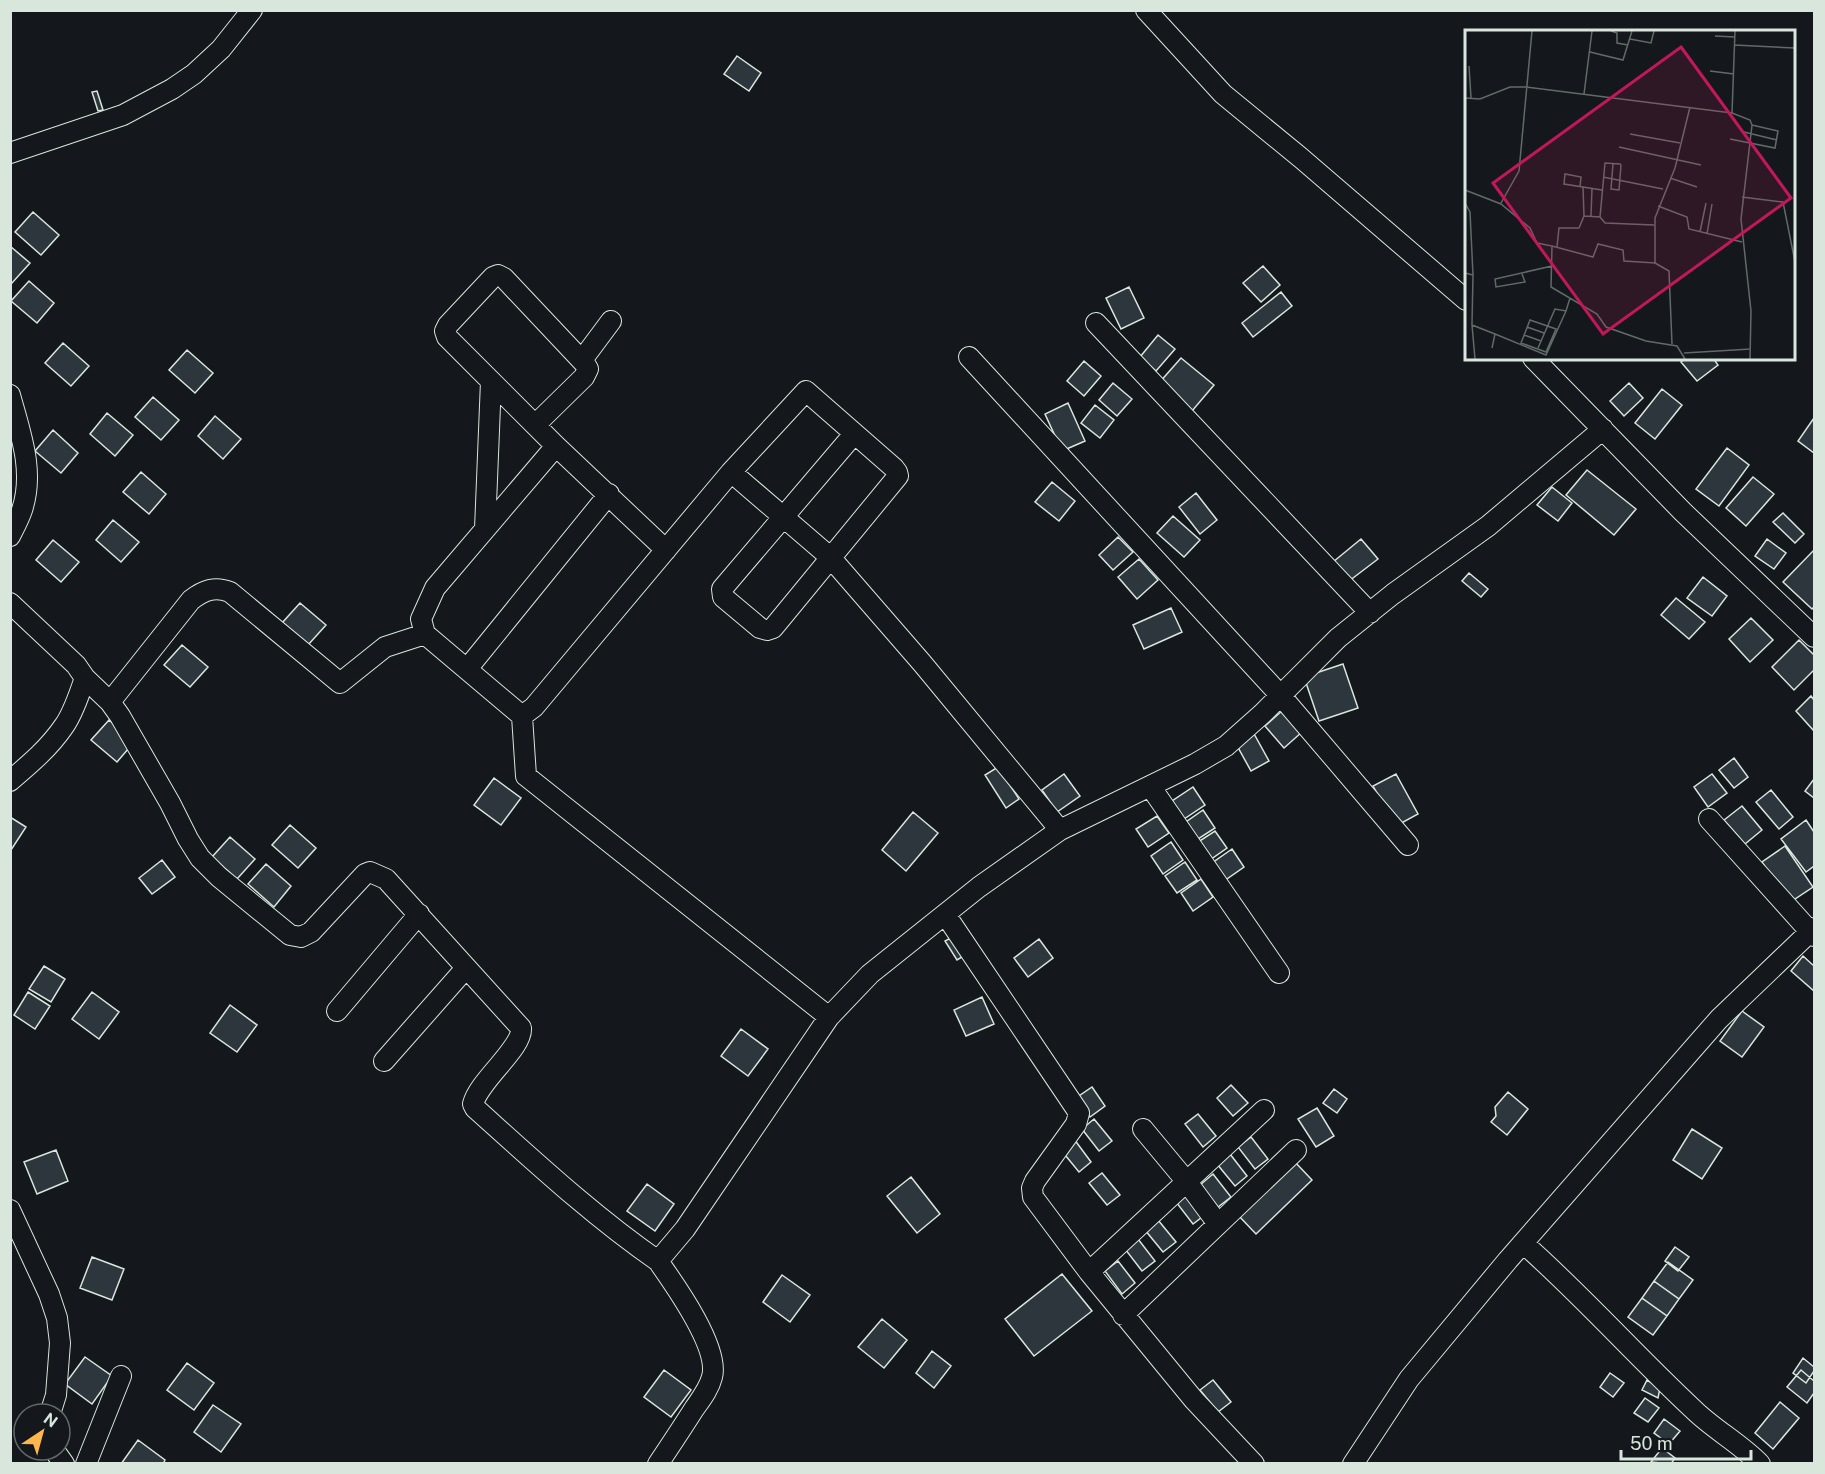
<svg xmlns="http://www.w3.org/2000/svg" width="1825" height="1474" viewBox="0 0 1825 1474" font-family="'Public Sans',sans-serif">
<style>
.building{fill:#2c363c;stroke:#d8e6dc;stroke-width:1.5}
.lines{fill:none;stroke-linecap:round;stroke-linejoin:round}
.minor-casing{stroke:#d8e6dc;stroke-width:22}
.minor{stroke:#14181c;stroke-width:20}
.inset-road{fill:none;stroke:#626a69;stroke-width:1.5}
.view{fill:#c2185b;fill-opacity:0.15;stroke:#c2185b;stroke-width:3}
.inset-edge{fill:none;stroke:#d8e6dc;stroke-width:3}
</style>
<rect width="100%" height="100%" fill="#14181c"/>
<path class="building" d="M737,56L761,73L749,91L724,74Z
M97,91L103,110L98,111L92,92Z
M33,212L59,235L41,255L15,232Z
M10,246L30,263L12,283L10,281Z
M1263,266L1280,285L1261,302L1243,283Z
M29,281L54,303L37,323L11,301Z
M1129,287L1144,318L1121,329L1106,298Z
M1281,292L1292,306L1253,337L1242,323Z
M1158,335L1175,349L1156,371L1140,357Z
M63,343L89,366L71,386L45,363Z
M187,350L213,373L195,393L169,370Z
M1181,358L1214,385L1192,411L1159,383Z
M1685,358H1713L1718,365L1697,381L1681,362Z
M1084,361L1101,376L1084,396L1067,381Z
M1113,383L1132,399L1117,416L1099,400Z
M1629,383L1643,398L1624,416L1610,401Z
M1662,389L1682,405L1655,439L1635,423Z
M153,397L179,420L161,440L135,417Z
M1068,403L1085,441L1062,451L1045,414Z
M1095,405L1114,420L1100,438L1081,423Z
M107,413L133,435L115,456L90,434Z
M215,416L241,439L223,459L198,436Z
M1814,418V453L1798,441Z
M53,430L78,453L61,473L35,451Z
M1727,448L1749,465L1719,506L1696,489Z
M1587,470L1636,509L1614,535L1566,495Z
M141,472L166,494L149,514L123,492Z
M1753,477L1774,494L1746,526L1726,508Z
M1052,482L1075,501L1059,521L1035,502Z
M1552,487L1572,503L1558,521L1537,505Z
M1196,493L1217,520L1200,534L1179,507Z
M1783,513L1804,534L1795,543L1773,522Z
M1173,516L1200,540L1184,557L1157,533Z
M113,520L139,542L121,562L96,540Z
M1118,537L1133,552L1113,570L1099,555Z
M1361,539L1378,559L1349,581L1333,562Z
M1767,539L1786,553L1774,569L1755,556Z
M53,540L79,562L61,582L36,560Z
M1814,550V607L1812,609L1783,582Z
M1139,559L1158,580L1137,599L1118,577Z
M1469,573L1488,589L1481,597L1462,581Z
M1703,577L1727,596L1712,616L1687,598Z
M1676,598L1705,622L1689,639L1661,615Z
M300,603L326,625L308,645L282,623Z
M1171,608L1182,632L1144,649L1133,625Z
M1751,618L1773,640L1750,662L1729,639Z
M1799,640L1814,655V670L1794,690L1772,667Z
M182,645L208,667L190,687L164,665Z
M1343,664L1358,708L1319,721L1304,677Z
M1811,696L1814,700V731L1796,711Z
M1283,710L1302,732L1284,748L1265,726Z
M109,720L134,742L117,762L91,740Z
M1253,732L1269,761L1251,771L1235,742Z
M1734,758L1748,777L1734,788L1719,770Z
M998,767L1019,799L1006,808L985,775Z
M1064,774L1080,796L1057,812L1042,790Z
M1396,774L1418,814L1396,826L1373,786Z
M1712,774L1727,793L1708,807L1694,787Z
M494,778L521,798L501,825L474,805Z
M1814,779V798L1805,791Z
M1193,787L1205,805L1184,819L1172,801Z
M1771,790L1793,817L1779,829L1756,802Z
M1742,806L1762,830L1745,844L1724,820Z
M1203,810L1215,828L1195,841L1183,824Z
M913,812L938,833L906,871L882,850Z
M1157,816L1169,833L1148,847L1136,829Z
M10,817L26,827L11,850H10Z
M1806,820L1814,832V866L1806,872L1781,839Z
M290,825L316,848L298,868L272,845Z
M1215,831L1227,848L1207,862L1195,844Z
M230,837L255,859L237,879L212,857Z
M1171,842L1183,860L1163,874L1151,856Z
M1785,846L1813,887L1789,903L1762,862Z
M1232,849L1244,867L1224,881L1212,863Z
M162,860L175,877L152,894L139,878Z
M1185,862L1197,880L1177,893L1165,876Z
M266,864L291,886L274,907L248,884Z
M1201,879L1213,897L1193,911L1181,893Z
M956,935L967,954L957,960L945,941Z
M1039,939L1053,958L1028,977L1014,958Z
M1803,956L1814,966V991L1791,971Z
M44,966L65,979L51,1002L29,989Z
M28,992L50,1006L35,1029L14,1015Z
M92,992L119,1012L99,1039L72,1019Z
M982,997L994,1024L966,1036L954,1010Z
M230,1005L257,1025L237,1052L210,1033Z
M1742,1011L1764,1027L1742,1057L1720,1041Z
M741,1029L768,1049L748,1076L721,1056Z
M1231,1085L1248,1103L1233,1116L1217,1098Z
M1092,1087L1105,1106L1090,1117L1076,1098Z
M1334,1089L1347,1099L1337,1113L1323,1103Z
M1508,1092L1528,1109L1507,1135L1491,1122L1496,1116L1495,1107Z
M1317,1108L1334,1136L1316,1147L1298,1119Z
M1198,1114L1216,1136L1203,1147L1185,1124Z
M1094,1119L1112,1141L1099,1151L1082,1129Z
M1692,1129L1722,1148L1702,1179L1673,1160Z
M1251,1137L1268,1159L1255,1169L1238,1147Z
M1074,1139L1091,1162L1079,1172L1061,1150Z
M56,1150L68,1181L37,1194L24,1162Z
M1230,1154L1247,1176L1235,1186L1217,1164Z
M1294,1161L1312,1180L1256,1234L1238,1215Z
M1102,1173L1120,1195L1107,1205L1089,1183Z
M1213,1174L1231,1197L1218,1207L1200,1185Z
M911,1177L940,1214L917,1233L887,1196Z
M647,1184L674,1204L655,1231L627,1211Z
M1189,1192L1206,1214L1193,1224L1176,1202Z
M1158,1220L1176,1242L1163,1252L1145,1230Z
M1138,1239L1155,1261L1142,1271L1125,1249Z
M1675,1247L1689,1257L1678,1271L1665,1261Z
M92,1257L124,1269L112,1300L80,1288Z
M1118,1261L1135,1283L1122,1294L1105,1271Z
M1668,1262L1693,1280L1679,1299L1654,1281Z
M1062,1274L1092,1311L1034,1356L1005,1319Z
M782,1275L810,1295L790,1322L763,1302Z
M1654,1281L1679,1299L1667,1316L1642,1298Z
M1642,1298L1667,1316L1653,1335L1628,1317Z
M882,1319L907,1340L884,1368L858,1347Z
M932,1351L951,1366L934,1388L916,1373Z
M85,1357L112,1376L92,1404L65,1384Z
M1803,1358L1814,1367V1371L1806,1383L1793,1373Z
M187,1363L214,1383L194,1410L167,1390Z
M664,1370L691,1390L671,1417L644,1397Z
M1801,1370L1814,1381V1393L1807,1403L1787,1387Z
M1610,1373L1624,1383L1613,1397L1600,1387Z
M1213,1380L1231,1402L1218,1412L1200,1390Z
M1647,1380L1660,1388L1658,1398L1642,1390Z
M1645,1398L1659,1408L1648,1422L1634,1413Z
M1780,1402L1799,1418L1773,1449L1755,1433Z
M213,1405L241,1424L221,1452L194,1432Z
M1664,1419L1680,1431L1669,1444L1654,1433Z
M138,1440L165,1460L163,1464H121Z
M1662,1448L1675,1458L1671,1464L1651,1462Z"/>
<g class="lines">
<defs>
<path id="minor" d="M1146,10L1223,94L1301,158L1466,300
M10,153L123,115L172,89L194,74L221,49L252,10
M1096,323L1370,613
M969,357L1281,696L1408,845
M1533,358L1683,512L1814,637
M582,360L611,321
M10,395C20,432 35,471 22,510C19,519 14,528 10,536
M535,425L584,377L588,369L585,364L504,278L498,275L493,277L448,325L445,331L447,337L556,446L666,550
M731,472L830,557L922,663L1060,830
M485,529L491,381
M10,603L76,665L85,678C79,694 74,712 64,726C49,748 30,764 10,781
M425,634L421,619L435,588L556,446
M467,669L609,494
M85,678L110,702L120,716L170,803L188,839L200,858L219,877L290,935L301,937L311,932L365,874L370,872L386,879L521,1028C523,1048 479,1080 473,1104L475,1108C534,1161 593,1216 658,1261L685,1229L829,1017L870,974L979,887L1060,830L1195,764L1226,746L1262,714L1338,638L1393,594L1488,526L1603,429
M110,702L191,600C204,590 215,586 230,592L340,683L385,647L425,634L522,716L526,776L829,1017
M522,716L534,707L731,472L806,391L894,468L897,472L898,476L773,628L767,630L760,628L723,597L722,589L854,434
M1150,786L1279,973
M1709,819L1814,936
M945,914L1079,1113L1076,1124L1035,1181L1032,1188L1033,1197L1089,1272L1194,1400L1254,1464
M337,1011L419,914
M384,1061L466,968
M1143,1129L1187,1182L1218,1224
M10,1210L49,1294L57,1318L60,1343L56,1395L50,1414
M1523,1243C1583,1296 1635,1355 1693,1409C1713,1429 1741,1444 1760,1464
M1089,1272L1264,1110
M1123,1315L1296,1150
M54,1450L64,1464
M86,1464L121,1376
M658,1464C670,1446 682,1428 694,1409C701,1399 709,1389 712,1377C720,1348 675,1285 658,1261
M1353,1464L1409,1379L1508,1260L1719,1019L1814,928"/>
</defs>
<use href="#minor" class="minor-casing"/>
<use href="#minor" class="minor"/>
</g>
<g transform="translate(1465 30)">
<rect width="330" height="330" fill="#14181c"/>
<path class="inset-road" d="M146,1L152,3V13L163,15M270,1L267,83L285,90L287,95L276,189L286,281L285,329M250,6L270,7M165,9L186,13L189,1M269,15L330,18M125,22L158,30L167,1M4,36L6,68M245,41L269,44M119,64L127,1M0,68L15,69L45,57H61L267,83M279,102L312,110M165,104L215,113M265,109L310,118L313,101L287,95M154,117L236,135M138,147L198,159M205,148L232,157M115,157L116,147L100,144L99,154L137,160M118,157L119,186M0,160L36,174L65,198L72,213L87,216L86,257L132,284L141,297L181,311L212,316L220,329M277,167L318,172L330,232M0,173L5,182L8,245M36,173L54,141L67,1M193,176L222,187L224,199L277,212M126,186L127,158M135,187L140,133L155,134L156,135L154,160L146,159L148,134M235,202L241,173M242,204L247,174M87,216L128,227L133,214L158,220L159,231L190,233V188L210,138L225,77M92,217L94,198H114L119,186L135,187L140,193L189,195M190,233L204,241L207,314M0,243L8,245L7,294M57,244L60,252L31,257L30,249L87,236M65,290L91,299L81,322L56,313ZM62,297L79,303M30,304L81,325L101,281M59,305L76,311M73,318L90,279L101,281L105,268M219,323L286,319M10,329L7,295L30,304L27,318"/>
<path class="view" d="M216,17L326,168L138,304L28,153Z"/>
<rect width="330" height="330" class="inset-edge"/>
</g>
<rect width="1825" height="1474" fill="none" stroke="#d8e6dc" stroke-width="24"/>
<g transform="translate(42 1432) rotate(36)"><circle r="28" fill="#14181c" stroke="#626a69" stroke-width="1.5"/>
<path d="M0-4.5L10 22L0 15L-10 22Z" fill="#ffb74d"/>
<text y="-9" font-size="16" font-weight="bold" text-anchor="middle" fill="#d8e6dc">N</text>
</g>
<path d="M1621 1450v9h130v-9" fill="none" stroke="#d8e6dc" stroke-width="3"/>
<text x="1630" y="1450" font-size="18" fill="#d8e6dc" stroke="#14181c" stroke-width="4.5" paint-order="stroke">50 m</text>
</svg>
